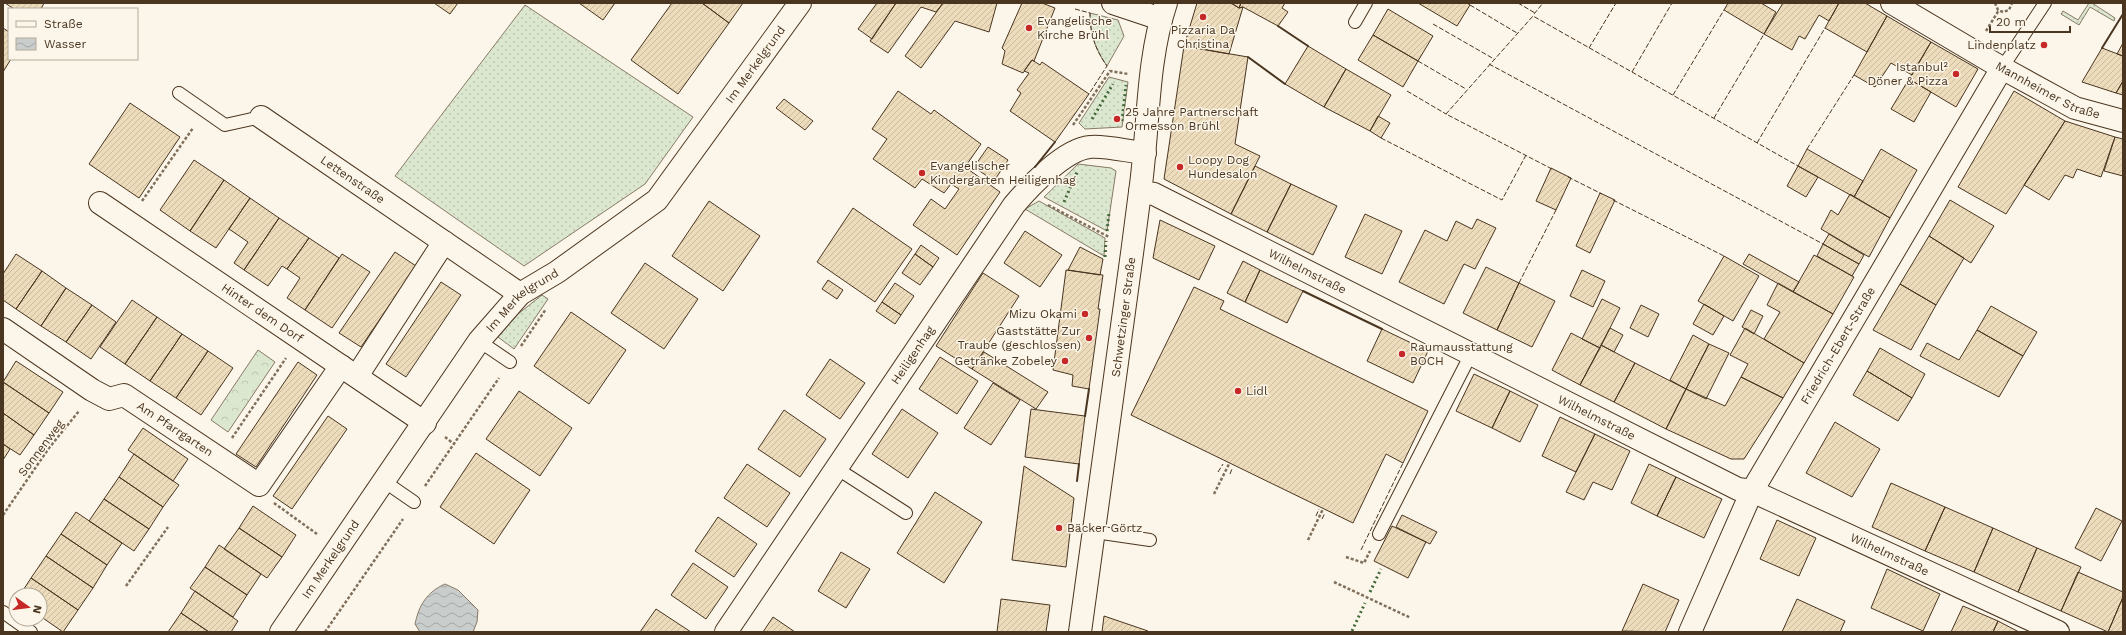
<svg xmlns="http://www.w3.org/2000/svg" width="2126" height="635" viewBox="0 0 2126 635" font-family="'Work Sans',sans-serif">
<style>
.grass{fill:url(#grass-dots);stroke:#887966}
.forest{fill:url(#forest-crowns);stroke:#887966}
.water{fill:url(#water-waves);stroke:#887966}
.building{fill:url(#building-hatch);stroke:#4a3520}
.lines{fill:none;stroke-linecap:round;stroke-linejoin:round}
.lane-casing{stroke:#4a3520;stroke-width:14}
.street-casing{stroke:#4a3520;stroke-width:24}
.secondary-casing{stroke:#4a3520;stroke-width:24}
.path{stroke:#7f6f5c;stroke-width:2.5;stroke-dasharray:3 2;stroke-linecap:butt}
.lane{stroke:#fbf6e9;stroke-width:12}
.street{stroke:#fbf6e9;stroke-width:22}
.secondary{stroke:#fbf6e9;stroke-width:22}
.hedge{stroke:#436837;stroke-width:3;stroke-dasharray:2 3;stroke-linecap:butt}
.fence{stroke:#4a3520;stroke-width:1;stroke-dasharray:5 2;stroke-linecap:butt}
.wall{stroke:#4a3520;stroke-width:2}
.poi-dot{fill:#c62828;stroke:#fbf6e9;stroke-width:1.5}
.labels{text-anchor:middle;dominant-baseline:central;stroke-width:3;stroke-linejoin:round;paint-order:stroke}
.poi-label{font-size:12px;fill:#4a3520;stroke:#fbf6e9;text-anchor:start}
.street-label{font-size:12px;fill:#4a3520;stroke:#fbf6e9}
</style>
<defs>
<pattern id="grass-dots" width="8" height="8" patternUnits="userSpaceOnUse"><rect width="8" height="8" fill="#dce7d0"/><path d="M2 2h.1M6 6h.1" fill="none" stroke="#bec7b2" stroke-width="1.8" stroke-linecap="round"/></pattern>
<pattern id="forest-crowns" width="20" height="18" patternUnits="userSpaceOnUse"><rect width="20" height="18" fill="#dce7d0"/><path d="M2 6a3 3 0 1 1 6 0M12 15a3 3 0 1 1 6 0" fill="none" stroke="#bec7b2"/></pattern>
<pattern id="water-waves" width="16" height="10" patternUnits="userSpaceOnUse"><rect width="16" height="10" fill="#c9cecd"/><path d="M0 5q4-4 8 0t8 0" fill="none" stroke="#a5a8a6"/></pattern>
<pattern id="building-hatch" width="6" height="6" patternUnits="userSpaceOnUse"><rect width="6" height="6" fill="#ecdcbc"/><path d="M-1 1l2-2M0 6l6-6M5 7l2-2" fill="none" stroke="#ccbda1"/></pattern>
</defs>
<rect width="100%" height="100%" fill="#fbf6e9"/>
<path class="grass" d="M2089,3H2092L2115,18L2114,21L2090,7L2079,25L2061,14L2063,11L2078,20Z
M525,5L693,117L645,184L524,266L395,176Z
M1090,13L1118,20L1124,36L1107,66C1095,49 1090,34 1090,13Z
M1109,77L1128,82L1122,127L1085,129L1079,123Z
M1078,164L1111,168L1116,171L1107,231L1044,197Z
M1039,201L1105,238L1104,256L1025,209Z
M542,295L548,299L514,349L498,337L518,314Z"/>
<path class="forest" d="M258,350L275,362L228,432L211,420Z"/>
<path class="water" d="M445,584L458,590L478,610L477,622L473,632H420L415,624C419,605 427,592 445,584Z"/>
<path class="building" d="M5,3H44L41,9H14Z
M434,3H458L450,14Z
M579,3H615L603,20Z
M672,3H702L729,23L678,94L631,60Z
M702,3H743L729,23Z
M877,3H896L872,39L858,29Z
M896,3H943L936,12L921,7L888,53L870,41Z
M943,3H997L989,32L955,21L921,68L905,56Z
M1022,3H1042L1055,8L1034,61L1032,60L1023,73L1002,64L1005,51L1002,48Z
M1197,3H1231L1239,8L1243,7L1229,54L1184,46Z
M1231,3H1241L1239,8Z
M1241,3H1285L1282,8L1288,12L1278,26L1243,7L1239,8Z
M1418,3H1467L1470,5L1457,26Z
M1728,3H1761L1776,12L1764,34L1724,10Z
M1783,3H1839L1829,21L1819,15L1805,39L1799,36L1792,50L1764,34Z
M1839,3H1865L1887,16L1867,52L1825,28Z
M1388,9L1433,36L1418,61L1373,35Z
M1887,16L1931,42L1912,75L1891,63L1875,87L1854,75Z
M3,28L9,32V59H11L3,72Z
M1373,35L1418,61L1403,87L1358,60Z
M1931,42L1978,69L1956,107L1909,79Z
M2123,43V56L2117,54Z
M1184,46L1248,57L1235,144L1260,156L1231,214L1164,179Z
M1308,46L1346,69L1324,107L1285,84Z
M2102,48L2123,56V81L2116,93L2082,82Z
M1032,60L1040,65L1042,62L1089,94L1055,142L1010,111L1021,93L1017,90L1029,73L1024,71Z
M1346,69L1391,95L1370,131L1324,107Z
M1909,79L1931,92L1914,122L1891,109Z
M2123,81V95L2116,93Z
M898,91L931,114L934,110L981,144L965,167L1000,192L957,255L913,225L931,199L945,209L959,189L951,184L944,193L922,179L915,188L873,159L887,139L872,129Z
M2014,91L2065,121L2006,214L1958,187Z
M784,99L813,121L805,130L776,108Z
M130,103L180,137L139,198L89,164Z
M1378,116L1390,123L1381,138L1370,131Z
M2065,121L2115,137L2101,177L2077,169L2073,178L2065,175L2049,200L2024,185Z
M2115,137L2123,139V176L2104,171Z
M988,147L1008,160L994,181L974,167Z
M1807,149L1863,181L1854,197L1798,166Z
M1881,149L1917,170L1890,218L1854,197Z
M194,160L224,180L190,231L160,210Z
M1255,166L1291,184L1267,232L1231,214Z
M1798,166L1818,177L1806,197L1787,186Z
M1551,168L1571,178L1556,210L1536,201Z
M224,180L250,198L216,248L190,231Z
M1291,184L1337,206L1313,255L1267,232Z
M1600,193L1615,200L1590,253L1576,246Z
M1850,194L1890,218L1869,257L1821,229L1831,210L1838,215Z
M250,198L279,218L244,270L234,263L248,242L229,229Z
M1950,200L1994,226L1971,263L1929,236Z
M709,201L760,236L723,291L672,256Z
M853,208L912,249L875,302L817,262Z
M1365,214L1402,231L1382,274L1345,257Z
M279,218L309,238L287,269L282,266L268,286L244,270Z
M1477,219L1496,228L1475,269L1464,264L1444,304L1399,282L1425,230L1447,241L1456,221L1472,229Z
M1160,220L1215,246L1199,280L1153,258Z
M1025,231L1062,255L1040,287L1004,263Z
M1829,234L1864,255L1859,264L1823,244Z
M1929,236L1964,258L1936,305L1900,284Z
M309,238L339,258L305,310L287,298L300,278L287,269Z
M1823,244L1859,264L1852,276L1817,256Z
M921,245L939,258L933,267L915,254Z
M1080,247L1103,259L1100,275L1068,270Z
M395,252L416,266L361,347L339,333Z
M16,254L42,271L16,309L3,300V274Z
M342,254L370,272L332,328L305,310Z
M915,254L933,267L920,285L902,273Z
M1749,254L1799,282L1793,292L1743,264Z
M1814,255L1854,277L1833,314L1793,292Z
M1724,256L1759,276L1733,321L1698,301Z
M1243,261L1260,270L1245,302L1227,293Z
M645,263L698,299L664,349L611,313Z
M1486,267L1519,283L1497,330L1463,313Z
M1066,270L1103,275L1098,309H1100L1089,389L1072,386L1073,375L1053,370Z
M1260,270L1303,291L1287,323L1245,302Z
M1582,270L1605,281L1593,307L1570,296Z
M42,271L66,288L41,326L16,309Z
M983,273L1019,296L972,369L936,346Z
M828,280L843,290L837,299L822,289Z
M441,282L461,295L406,377L386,364Z
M895,283L914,296L901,315L882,302Z
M1519,283L1555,301L1532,347L1497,330Z
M1778,283L1833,314L1804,363L1764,339L1780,312L1767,305Z
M1900,284L1936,305L1911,350L1873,330Z
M1194,287L1224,301L1220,309L1428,411L1403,463L1386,454L1353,523L1131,415Z
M66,288L92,305L66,342L41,326Z
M1602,299L1620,308L1600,348L1582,339Z
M132,300L157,317L125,364L100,347Z
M882,302L901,315L895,324L876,311Z
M1704,304L1724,316L1713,335L1693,324Z
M92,305L116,322L91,359L66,342Z
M1641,305L1659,314L1648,337L1630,328Z
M1991,306L2037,332L2023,356L1977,330Z
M1751,310L1763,316L1754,334L1742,327Z
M571,312L626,350L589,404L534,366Z
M157,317L182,334L150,381L125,364Z
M1610,328L1623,335L1614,352L1601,345Z
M1745,328L1804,363L1783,398L1741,377L1748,364L1730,355Z
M1382,329L1428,351L1413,383L1367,361Z
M1977,330L2023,356L1999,397L1920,356L1927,343L1959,360Z
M1571,333L1600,348L1580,385L1552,370Z
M182,334L208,351L176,398L150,381Z
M1693,335L1709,344L1686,389L1670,380Z
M1709,344L1729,353L1706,399L1686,389Z
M1601,345L1635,363L1614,402L1580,385Z
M1880,348L1925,374L1912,398L1867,371Z
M208,351L233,368L201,415L176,398Z
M984,352L1048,392L1036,409L972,369Z
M940,357L978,381L957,414L919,389Z
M830,359L865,383L840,419L806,395Z
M16,361L63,392L49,413L3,382Z
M298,362L317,375L256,467L236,454Z
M1635,363L1686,389L1666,429L1614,402Z
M1867,371L1912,398L1898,421L1853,395Z
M1474,374L1510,391L1492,428L1456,411Z
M1741,377L1783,398L1744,459H1731L1666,429L1686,389L1725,406Z
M3,382L49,413L34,435L3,413Z
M993,383L1020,400L991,445L964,428Z
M519,391L572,428L540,476L486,439Z
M1510,391L1538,405L1520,442L1492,428Z
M902,409L938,433L908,478L872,454Z
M1031,409L1085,416L1079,464L1025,457Z
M784,410L826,439L800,477L758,449Z
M3,413L34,435L20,455L3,444Z
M328,416L347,429L292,509L273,496Z
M1560,417L1595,434L1576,472L1542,456Z
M1835,422L1880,449L1852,497L1806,473Z
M143,428L188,459L173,481L128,450Z
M1595,434L1630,451L1612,490L1593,482L1584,500L1566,492Z
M3,444L10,449L3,460Z
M476,453L530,490L494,544L440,507Z
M134,454L179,485L163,507L119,477Z
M747,464L790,493L767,527L724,498Z
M1649,464L1676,477L1657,516L1631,503Z
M1024,466L1074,498L1066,567L1012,560Z
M119,477L163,507L149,529L104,499Z
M1676,477L1722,499L1704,538L1657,516Z
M1891,483L1945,507L1925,551L1872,527Z
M935,492L982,522L944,583L897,553Z
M104,499L149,529L134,551L89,521Z
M253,506L296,535L282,557L239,528Z
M1945,507L1993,528L1974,572L1925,551Z
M2096,508L2122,521L2101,561L2075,548Z
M76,512L122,543L107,565L61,534Z
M1402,515L1437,532L1430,544L1396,527Z
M718,517L757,544L734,577L695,551Z
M1777,520L1816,538L1799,576L1760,559Z
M1392,526L1426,542L1408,578L1374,561Z
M239,528L282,557L267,578L224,549Z
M1993,528L2037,548L2018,592L1974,572Z
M61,534L107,565L93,588L46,556Z
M219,545L261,574L247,595L205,567Z
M2037,548L2081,567L2061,611L2018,592Z
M841,552L870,569L846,608L818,591Z
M46,556L93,588L78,610L31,578Z
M693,563L728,587L706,619L671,595Z
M205,567L247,595L233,617L190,588Z
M1887,569L1940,594L1923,631L1871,608Z
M2078,572L2123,592V597L2108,632L2061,611Z
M31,578L78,610L63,632L40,616V595H20Z
M1643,584L1679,600L1665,632L1622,631Z
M195,591L238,621L231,632H209L181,613Z
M2123,597V632H2108Z
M1001,599L1050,605L1046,632H997Z
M1797,599L1845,621L1840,632H1782Z
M1963,606L1998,621L1993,632H1951Z
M656,609L691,632H640Z
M181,613L209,632H168Z
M1104,616L1148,631V632H1102Z
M773,617L795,632H763Z
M1998,621L2019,632H1993Z"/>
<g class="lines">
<defs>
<path id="lane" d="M1355,22L1366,3
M2002,68L2045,3
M179,93L225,125L261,117
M479,341L510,362
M836,468L906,513
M385,482L414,502
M1095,532L1150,540
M1379,534L1471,354
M3,612L31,632"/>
<g id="street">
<path d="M1113,3L1161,19"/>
<path id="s1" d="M261,117L520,294"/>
<path id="s2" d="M1140,192L1154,194L1738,489L1752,491L2058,632"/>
<path id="s3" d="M100,203L425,423"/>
<path id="s4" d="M3,329L92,390L109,399L124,395L259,485L341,366"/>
<path d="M357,376L444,242"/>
<path id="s5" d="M281,632L479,341L520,294L557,272L657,200L800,3"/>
<path id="s6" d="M726,632L1014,205C1030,186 1065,149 1090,147C1103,145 1131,152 1145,153"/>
<path id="s7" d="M1690,632L1752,491L2002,68"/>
</g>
<g id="secondary">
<path id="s8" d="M1892,3L2002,68L2075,108L2123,121"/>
<path id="s9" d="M1080,632C1101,486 1121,339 1140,192C1149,130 1146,63 1166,3"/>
</g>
</defs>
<use href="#lane" class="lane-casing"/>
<use href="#street" class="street-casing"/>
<use href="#secondary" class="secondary-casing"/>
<path class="path" d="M1995,3L1998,10L2003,12L2009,10L2012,3
M1986,31L1999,10
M1073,125L1110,71L1128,74
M142,201L193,128
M1048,205L1109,237
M521,346L546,309
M445,437L454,444
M232,438L286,358
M425,486L499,378
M1214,494L1229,464
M274,503L317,534
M3,515L49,448L79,411
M1308,540L1323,509
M1346,557L1364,563L1370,551
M1334,582L1411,618
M126,586L168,527
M325,632L403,519"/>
<use href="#lane" class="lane"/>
<use href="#street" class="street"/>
<use href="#secondary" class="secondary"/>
<path class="hedge" d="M1092,119L1113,84
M1122,121L1126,85
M1064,202L1077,172
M1107,231L1109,213
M1105,257L1106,241
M1370,592L1381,569
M1352,631L1365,603"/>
<path class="fence" d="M1518,3L1535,13
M1470,5L1517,33
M1075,9L1090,13C1090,34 1095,49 1107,66L1089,94
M1534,14L1543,3
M1433,24L1494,59
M1589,48L1616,3
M1418,61L1466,89
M1489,64L1823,244
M1632,72L1672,3
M1407,91L1446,114
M1673,95L1724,10
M1714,118L1764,34
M1381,138L1502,200L1526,155
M1757,143L1825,28
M1807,149L1854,75
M1552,169L1446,114L1533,16L1798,166
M1568,177L1602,194
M1613,200L1724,256
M1519,283L1556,210
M1218,472L1223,464
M1230,474L1232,469
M1316,516L1319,509
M1322,519L1325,513
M1361,550L1403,463"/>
<path class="wall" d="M1278,26L1308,46
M2102,48L2123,14
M1248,57L1285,84
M1035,167L1055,142
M1303,291L1382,329
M1085,416L1089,389
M1077,481L1079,464"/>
</g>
<g class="poi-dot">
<circle cx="1203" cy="17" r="4"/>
<circle cx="1029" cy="28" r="4"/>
<circle cx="2044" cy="45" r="4"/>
<circle cx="1956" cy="74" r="4"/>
<circle cx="1117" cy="119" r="4"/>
<circle cx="1180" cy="167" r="4"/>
<circle cx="922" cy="173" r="4"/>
<circle cx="1085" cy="314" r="4"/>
<circle cx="1089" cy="338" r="4"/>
<circle cx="1402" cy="354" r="4"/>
<circle cx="1065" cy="361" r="4"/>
<circle cx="1238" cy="391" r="4"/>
<circle cx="1059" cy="528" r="4"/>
</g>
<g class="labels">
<g class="poi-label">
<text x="1037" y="21">Evangelische<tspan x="1037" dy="14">Kirche Brühl</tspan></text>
<text x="1203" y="30" text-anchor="middle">Pizzaria Da<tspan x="1203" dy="14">Christina</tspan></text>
<text x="2036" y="45" text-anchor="end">Lindenplatz</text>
<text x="1948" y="67" text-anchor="end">Istanbul²<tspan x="1948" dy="14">Döner &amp; Pizza</tspan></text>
<text x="1125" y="112">25 Jahre Partnerschaft<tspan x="1125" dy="14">Ormesson Brühl</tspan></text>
<text x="1188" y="160">Loopy Dog<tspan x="1188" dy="14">Hundesalon</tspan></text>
<text x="930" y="166">Evangelischer<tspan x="930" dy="14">Kindergarten Heiligenhag</tspan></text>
<text x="1077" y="314" text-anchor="end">Mizu Okami</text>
<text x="1081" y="331" text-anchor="end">Gaststätte Zur<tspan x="1081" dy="14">Traube (geschlossen)</tspan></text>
<text x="1410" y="347">Raumausstattung<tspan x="1410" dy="14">BOCH</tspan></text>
<text x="1057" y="361" text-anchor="end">Getränke Zobeley</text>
<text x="1246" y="391">Lidl</text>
<text x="1067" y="528">Bäcker Görtz</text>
</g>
<g class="street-label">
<text stroke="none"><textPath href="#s5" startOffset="748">Im Merkelgrund</textPath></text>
<text stroke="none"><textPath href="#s8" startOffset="179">Mannheimer Straße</textPath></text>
<text stroke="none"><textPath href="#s1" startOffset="111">Lettenstraße</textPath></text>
<text stroke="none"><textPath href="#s2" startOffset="186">Wilhelmstraße</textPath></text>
<text stroke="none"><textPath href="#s5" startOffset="412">Im Merkelgrund</textPath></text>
<text stroke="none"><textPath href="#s3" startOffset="196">Hinter dem Dorf</textPath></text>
<text stroke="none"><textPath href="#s9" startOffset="318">Schwetzinger Straße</textPath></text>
<text stroke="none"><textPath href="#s7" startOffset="323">Friedrich-Ebert-Straße</textPath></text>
<text stroke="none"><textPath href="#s6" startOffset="334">Heiligenhag</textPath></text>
<text stroke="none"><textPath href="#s2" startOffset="510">Wilhelmstraße</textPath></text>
<text stroke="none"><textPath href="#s4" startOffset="204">Am Pfarrgarten</textPath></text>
<text transform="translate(41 448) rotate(-53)">Sonnenweg</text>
<text stroke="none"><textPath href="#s2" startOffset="834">Wilhelmstraße</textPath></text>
<text stroke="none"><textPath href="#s5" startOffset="88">Im Merkelgrund</textPath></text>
</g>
</g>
<rect width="2126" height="635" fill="none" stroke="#4a3520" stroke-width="8"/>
<rect x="8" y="8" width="130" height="52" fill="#fbf6e9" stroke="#b4a999"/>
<rect x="16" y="21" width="20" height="6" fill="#fbf6e9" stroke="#b4a999"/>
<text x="44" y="28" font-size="12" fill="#4a3520">Straße</text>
<rect x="16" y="38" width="20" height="12" fill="url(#water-waves)" stroke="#b4a999"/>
<text x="44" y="48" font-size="12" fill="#4a3520">Wasser</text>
<g transform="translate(28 607) rotate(104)"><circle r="19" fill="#fbf6e9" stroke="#b4a999"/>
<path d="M0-3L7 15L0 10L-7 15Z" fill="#c62828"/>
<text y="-6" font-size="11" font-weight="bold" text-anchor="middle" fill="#4a3520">N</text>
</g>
<path d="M1990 26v6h80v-6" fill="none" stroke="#4a3520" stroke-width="2"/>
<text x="1996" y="26" font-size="12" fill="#4a3520" stroke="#fbf6e9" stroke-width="3" paint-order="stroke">20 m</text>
</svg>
